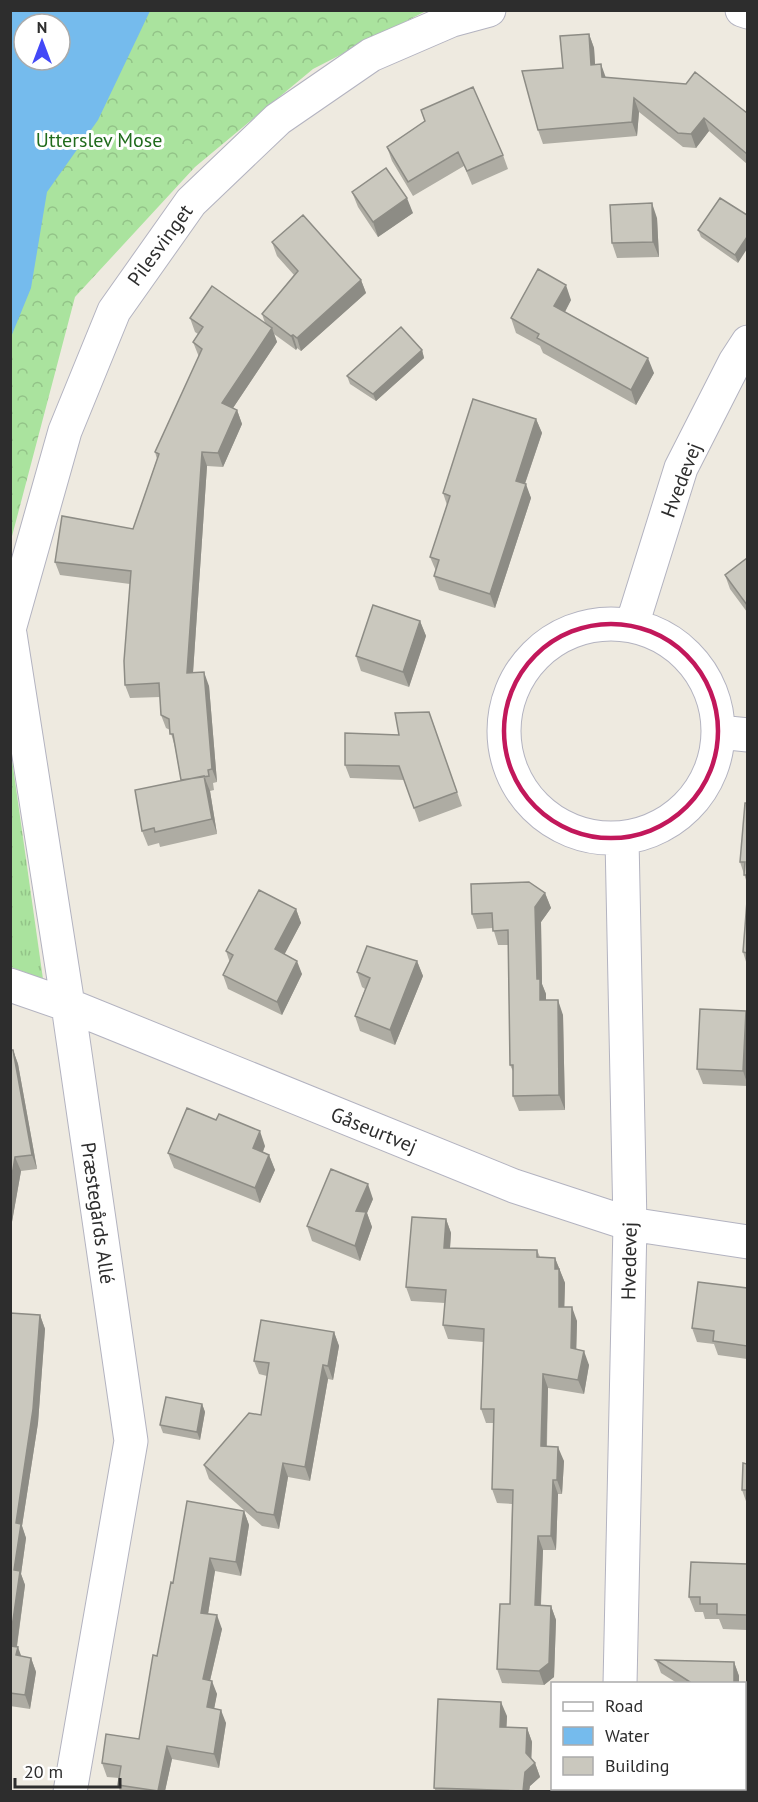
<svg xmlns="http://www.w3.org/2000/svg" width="758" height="1802" viewBox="0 0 758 1802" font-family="'PT Sans',sans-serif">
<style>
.grass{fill:url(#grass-tufts)}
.forest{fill:url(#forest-crowns);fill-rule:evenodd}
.water{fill:#75bbed;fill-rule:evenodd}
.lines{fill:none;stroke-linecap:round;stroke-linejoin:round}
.minor-casing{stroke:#b3b3c0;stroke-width:35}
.minor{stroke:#fff;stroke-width:33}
.wall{fill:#aeaca3}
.shaded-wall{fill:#8d8c85}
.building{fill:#cac8be;stroke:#8d8c85;stroke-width:1.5}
.marked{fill:none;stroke:#c2185b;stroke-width:4.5;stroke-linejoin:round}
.labels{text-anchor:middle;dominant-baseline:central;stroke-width:6;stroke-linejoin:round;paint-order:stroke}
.park-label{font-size:20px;fill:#206b1c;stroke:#fff}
.street-label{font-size:20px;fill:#2d2d2d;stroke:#fff}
</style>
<defs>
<pattern id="grass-tufts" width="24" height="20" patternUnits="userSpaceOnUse" patternTransform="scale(1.5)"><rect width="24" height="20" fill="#aae39e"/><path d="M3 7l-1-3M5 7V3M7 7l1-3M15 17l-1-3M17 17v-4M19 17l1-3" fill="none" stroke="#93c388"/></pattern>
<pattern id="forest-crowns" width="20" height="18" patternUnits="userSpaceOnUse" patternTransform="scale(1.5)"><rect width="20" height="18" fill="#aae39e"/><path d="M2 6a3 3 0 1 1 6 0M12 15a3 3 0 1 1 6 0" fill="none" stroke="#93c388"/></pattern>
</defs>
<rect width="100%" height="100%" fill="#eeeae0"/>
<path class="grass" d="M11,753L43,979L11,967Z"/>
<path class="forest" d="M11,11H426L313,69L195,167L75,297L11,540ZM24,24H60V60H24Z"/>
<path class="water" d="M11,10L150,11L98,120L47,192L31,288L11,337ZM24,24H60V60H24Z"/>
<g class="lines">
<defs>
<path id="minor" d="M742,10L748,12
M504 731a107 107 0 1 1 214 0a107 107 0 1 1-214 0Z
M632,625L681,468L735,362L748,342
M10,626L65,431L114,311L191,202L278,119L371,55L452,20L489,10
M10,634L68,1005L131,1441L70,1792
M719,732L748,735
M10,985L68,1005L514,1186L630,1224L748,1242
M620,1684L630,1224L622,839
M618,1792V1788"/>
</defs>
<use href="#minor" class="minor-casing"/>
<use href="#minor" class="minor"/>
</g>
<path class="wall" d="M589,34L594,48L595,65L605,77L747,113V164L709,131L696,148L683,147L639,112L637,136L543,144L538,130L563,68Z
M421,110L503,155L508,169L472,185L464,166L413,196L392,161L387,147L425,122Z
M352,192L413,213L378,237L358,207Z
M720,198L738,263L701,237L698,230Z
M657,218L659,257L617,258L612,243Z
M272,242L361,280L366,293L301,351L297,348L296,350L274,334L277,342L233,408L237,410L242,424L223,467L207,466L193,673L209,686L217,782L213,783L214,790L210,791L217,834L160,847L159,843L148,846L142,831L181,781L175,747L170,730L166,728L161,715L160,697L130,698L125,685L130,584L60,575L55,562L133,529L157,459L155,452L199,357L193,342L198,334L195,332L190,318L265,323L262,314L294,275L277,256Z
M571,300L565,312L654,373L636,405L543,353L540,346L516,333L511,318Z
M422,350L424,358L376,401L350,384L347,376Z
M536,419L542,433L525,484L531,498L495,608L439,590L434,576L436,571L430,557L447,505L443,493Z
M747,558V612L730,589L725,575Z
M420,621L426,636L409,687L361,671L356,656Z
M429,712L462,806L419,822L404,780L350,778L345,765L399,735Z
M747,803V883L740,862Z
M545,893L551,908L541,922L542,984L546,994V1000L563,1015L565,1110L519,1111L513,1096V1071L510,1065L508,945H498L493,928L477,929L472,914Z
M747,901V965L743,952Z
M296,909L301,923L284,954L302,974L282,1015L228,989L223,975L230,963L226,951Z
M417,961L423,976L395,1045L360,1031L355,1016L365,989L362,987L357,972Z
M747,1015V1086L703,1084L697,1069Z
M10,1050H13L18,1064L37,1169L21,1171L10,1233Z
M265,1146L263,1152L269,1155L275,1170L260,1203L174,1168L168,1153Z
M373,1199L367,1213L372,1227L360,1261L312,1241L307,1226Z
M446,1219L451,1233L450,1248L537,1250L540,1257L555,1258L565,1283L564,1307L577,1321L576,1349L589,1365L584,1394L548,1388L547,1446L564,1461L562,1494H558L556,1550H543L541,1605L551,1606L556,1620L554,1677L544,1685L502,1683L497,1669L510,1604L512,1504L497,1503L492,1489L494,1423H486L481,1409L483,1342L448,1339L443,1325L445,1303L411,1301L406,1287Z
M747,1288V1359L718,1355L714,1344L697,1342L692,1328Z
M10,1313L40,1315L45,1329L38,1423L22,1526L26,1538L21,1574L25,1585L17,1647L21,1656L31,1658L36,1672L30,1709L10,1706Z
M334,1332L339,1346L333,1380L328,1379L310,1481L288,1477L279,1529L262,1526L209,1479L204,1465L261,1415L267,1376L259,1374L254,1361Z
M202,1404L205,1412L200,1440L163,1433L160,1425Z
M747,1464V1504L742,1490Z
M244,1511L249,1525L241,1576L215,1571L208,1614L222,1629L210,1681L217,1694L214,1708L226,1723L219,1768L172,1759L165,1791H120L118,1785L119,1778L107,1777L102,1763L139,1739L173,1583Z
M747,1564V1630L723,1629L719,1619H705L703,1612H695L689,1597Z
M656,1660L734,1662L739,1676V1683H677L661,1673Z
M507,1716L506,1727L527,1728L532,1742L531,1759L535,1763L540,1777L530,1786L529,1791H436L434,1788Z"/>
<path class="shaded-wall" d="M589,34L594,48L596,79L591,65Z
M601,64L606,78L602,77Z
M634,98L639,112L637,136L632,122Z
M704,118L709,131L696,148L691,134Z
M407,198L413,213L378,237L373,222Z
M652,203L657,218L659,257L653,242Z
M747,237V249L738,263L735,255Z
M361,280L366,293L301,351L297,338Z
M566,285L571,300L560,321L554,306Z
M272,328L277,342L227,417L222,403Z
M293,335L297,348L296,350L291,336Z
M422,350L424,358L376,401L373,394Z
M648,358L654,373L636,405L631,390Z
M237,410L242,424L223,467L218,453Z
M536,419L542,433L521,495L516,481Z
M202,452L207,466L192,687L187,673Z
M526,484L531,498L495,608L490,594Z
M420,621L426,636L409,687L403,672Z
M204,672L209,686L217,782L212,769Z
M204,776L210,791L217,834L212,819Z
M545,893L551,908L541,922L542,984L546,994V1015L540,1000L537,979L535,907Z
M296,909L301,923L280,963L275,949Z
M297,961L302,974L282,1015L277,1002Z
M417,961L423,976L395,1045L390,1030Z
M558,1000L563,1015L565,1110L559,1095Z
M746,1011L747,1015V1083L743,1071Z
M13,1050L18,1064L37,1169L32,1155Z
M260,1131L265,1146L258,1163L253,1148Z
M269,1155L275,1170L260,1203L255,1188Z
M15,1157L21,1171L10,1233V1188Z
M368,1184L373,1199L367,1213L372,1227L360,1261L355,1246L356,1211Z
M446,1219L451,1233L449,1262L444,1248Z
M555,1258L565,1283L564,1321L559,1307L555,1269Z
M572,1307L577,1321L576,1362L571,1348Z
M40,1315L45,1329L38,1423L22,1526L26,1538L21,1574L25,1585L15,1659L10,1647V1641L14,1570L16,1523Z
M334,1332L339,1346L333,1380L328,1366Z
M584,1351L589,1365L584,1394L578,1380Z
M323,1365L328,1379L310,1481L305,1467Z
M543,1374L548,1388L546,1460L541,1446Z
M202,1404L205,1412L200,1440L197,1432Z
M558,1447L564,1461L562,1494L557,1480Z
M283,1463L288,1477L279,1529L274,1515Z
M553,1480L558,1494L556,1550L551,1536Z
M244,1511L249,1525L241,1576L236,1562Z
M538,1536L543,1550L540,1619L535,1605Z
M210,1558L215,1571L206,1626L201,1613Z
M551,1606L556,1620L554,1677L544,1685L539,1671Z
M217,1615L222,1629L207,1693L203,1679Z
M18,1647L23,1661L16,1655Z
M31,1658L36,1672L30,1709L25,1695Z
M734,1662L739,1676V1683H734Z
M212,1681L217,1694L212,1720L207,1707Z
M501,1702L507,1716L506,1741L500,1727Z
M221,1710L226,1723L219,1768L214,1754Z
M527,1728L532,1742L531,1767L535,1763L540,1777L530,1786L529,1791H523Z
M167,1746L172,1759L165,1791H158Z"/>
<path class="building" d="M589,34L591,65L601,64L602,77L686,84L695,72L747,113V154L704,118L691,134L678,133L634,98L632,122L538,130L522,71L563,68L560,36Z
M473,87L503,155L467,171L458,152L408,182L387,147L425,121L421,110Z
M386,168L407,198L373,222L352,192Z
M720,198L747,215V237L735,255L698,230Z
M652,203L653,242L612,243L610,205Z
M303,215L361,280L297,338L293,335L291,336L262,314L298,271L272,242Z
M538,269L566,285L554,306L648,358L631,390L537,338L539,334L511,318Z
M212,286L272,328L222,403L237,410L218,453L202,452L187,673L204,672L212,769L208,770L209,776L181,780L173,734H170L169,719L161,715L159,683L125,685L124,661L131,571L55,562L62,516L133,529L159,454L155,452L202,349L193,342L203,327L190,318Z
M401,327L422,350L373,394L347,376Z
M473,399L536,419L516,481L526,484L490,594L434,576L439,560L430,557L450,496L443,493Z
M747,558V605L725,575Z
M373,605L420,621L403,672L356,656Z
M429,712L457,792L414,808L399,766L345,765V733L399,735L395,713Z
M204,776L212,819L155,832L154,828L142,831L135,790Z
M745,803H747V875H744L745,862H740Z
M529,882L545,893L535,907L537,979H540V1000H558L559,1095L513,1096V1065H510L508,930L493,931L492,913L472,914L471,884Z
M259,890L296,909L275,949L297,961L277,1002L223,975L233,955L226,951Z
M747,901V953L743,952Z
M367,946L417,961L390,1030L355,1016L370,978L357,972Z
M700,1009L746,1011L743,1071L697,1069Z
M10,1050H13L32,1155L15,1157L10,1188Z
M187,1108L216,1120L219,1114L260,1131L253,1148L269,1155L255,1188L168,1153Z
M331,1169L368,1184L356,1211L366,1212L355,1246L307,1226Z
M412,1217L446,1219L444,1248L537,1250V1257L555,1258V1269H559V1307H572L571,1348L584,1351L578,1380L543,1374L541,1446L558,1447L557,1480H553L551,1536H538L535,1605L551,1606L549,1663L539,1671L497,1669L500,1604H510L513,1490L492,1489L494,1409H481L484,1329L443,1325L446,1290L406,1287Z
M698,1282L747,1288V1346L713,1341L714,1331L692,1328Z
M10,1313L40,1315L33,1409L16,1523L21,1524L14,1570L20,1571L10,1641Z
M261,1320L334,1332L328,1366L323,1365L305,1467L283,1463L274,1515L257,1512L204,1465L249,1413L261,1415L269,1363L254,1361Z
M166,1397L202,1404L197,1432L160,1425Z
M743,1463L747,1464V1490H742Z
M187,1501L244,1511L236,1562L210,1558L201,1613L217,1615L203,1679L212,1681L207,1707L221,1710L214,1754L167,1746L158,1791L118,1785L121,1766L102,1763L106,1734L139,1739L153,1655L157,1656L171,1582L173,1583Z
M691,1562L747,1564V1615L717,1614V1604H700V1597H689Z
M10,1646L18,1647L16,1655L31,1658L25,1695L10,1693Z
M656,1660L734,1662V1683H690V1682Z
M438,1699L501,1702L500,1727L527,1728L526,1753L535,1763L525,1772L523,1791L434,1788Z
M744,1717L747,1718V1791H684L685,1788H744Z"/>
<path class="marked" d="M504 731a107 107 0 1 1 214 0a107 107 0 1 1-214 0Z"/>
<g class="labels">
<g class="park-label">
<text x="99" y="140">Utterslev Mose</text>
</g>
<g class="street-label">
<text transform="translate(160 245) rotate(-54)">Pilesvinget</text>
<text transform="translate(681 480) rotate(-69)">Hvedevej</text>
<text transform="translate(374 1130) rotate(22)">Gåseurtvej</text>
<text transform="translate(98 1213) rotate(82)">Præstegårds Allé</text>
<text transform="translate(629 1261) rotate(-89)">Hvedevej</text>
</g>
</g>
<rect width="758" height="1802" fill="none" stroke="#2d2d2d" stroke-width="24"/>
<rect x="551" y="1682" width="195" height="108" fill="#ffffff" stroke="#ababab" stroke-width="1.5"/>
<rect x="563" y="1702" width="30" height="9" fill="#ffffff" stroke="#ababab" stroke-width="1.5"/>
<text x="605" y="1712" font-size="18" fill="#2d2d2d">Road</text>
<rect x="563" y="1727" width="30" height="18" fill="#75bbed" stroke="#ababab" stroke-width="1.5"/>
<text x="605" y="1742" font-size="18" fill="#2d2d2d">Water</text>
<rect x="563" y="1757" width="30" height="18" fill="#cac8be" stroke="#ababab" stroke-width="1.5"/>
<text x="605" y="1772" font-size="18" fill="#2d2d2d">Building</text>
<g transform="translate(42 42)"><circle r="28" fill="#ffffff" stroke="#ababab" stroke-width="1.5"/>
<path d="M0-4.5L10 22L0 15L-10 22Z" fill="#4348f7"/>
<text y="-9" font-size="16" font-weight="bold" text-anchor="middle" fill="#2d2d2d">N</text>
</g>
<path d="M15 1778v9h105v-9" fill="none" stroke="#2d2d2d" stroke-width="3"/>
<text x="24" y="1778" font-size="18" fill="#2d2d2d" stroke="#ffffff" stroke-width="4.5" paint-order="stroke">20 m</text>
</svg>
